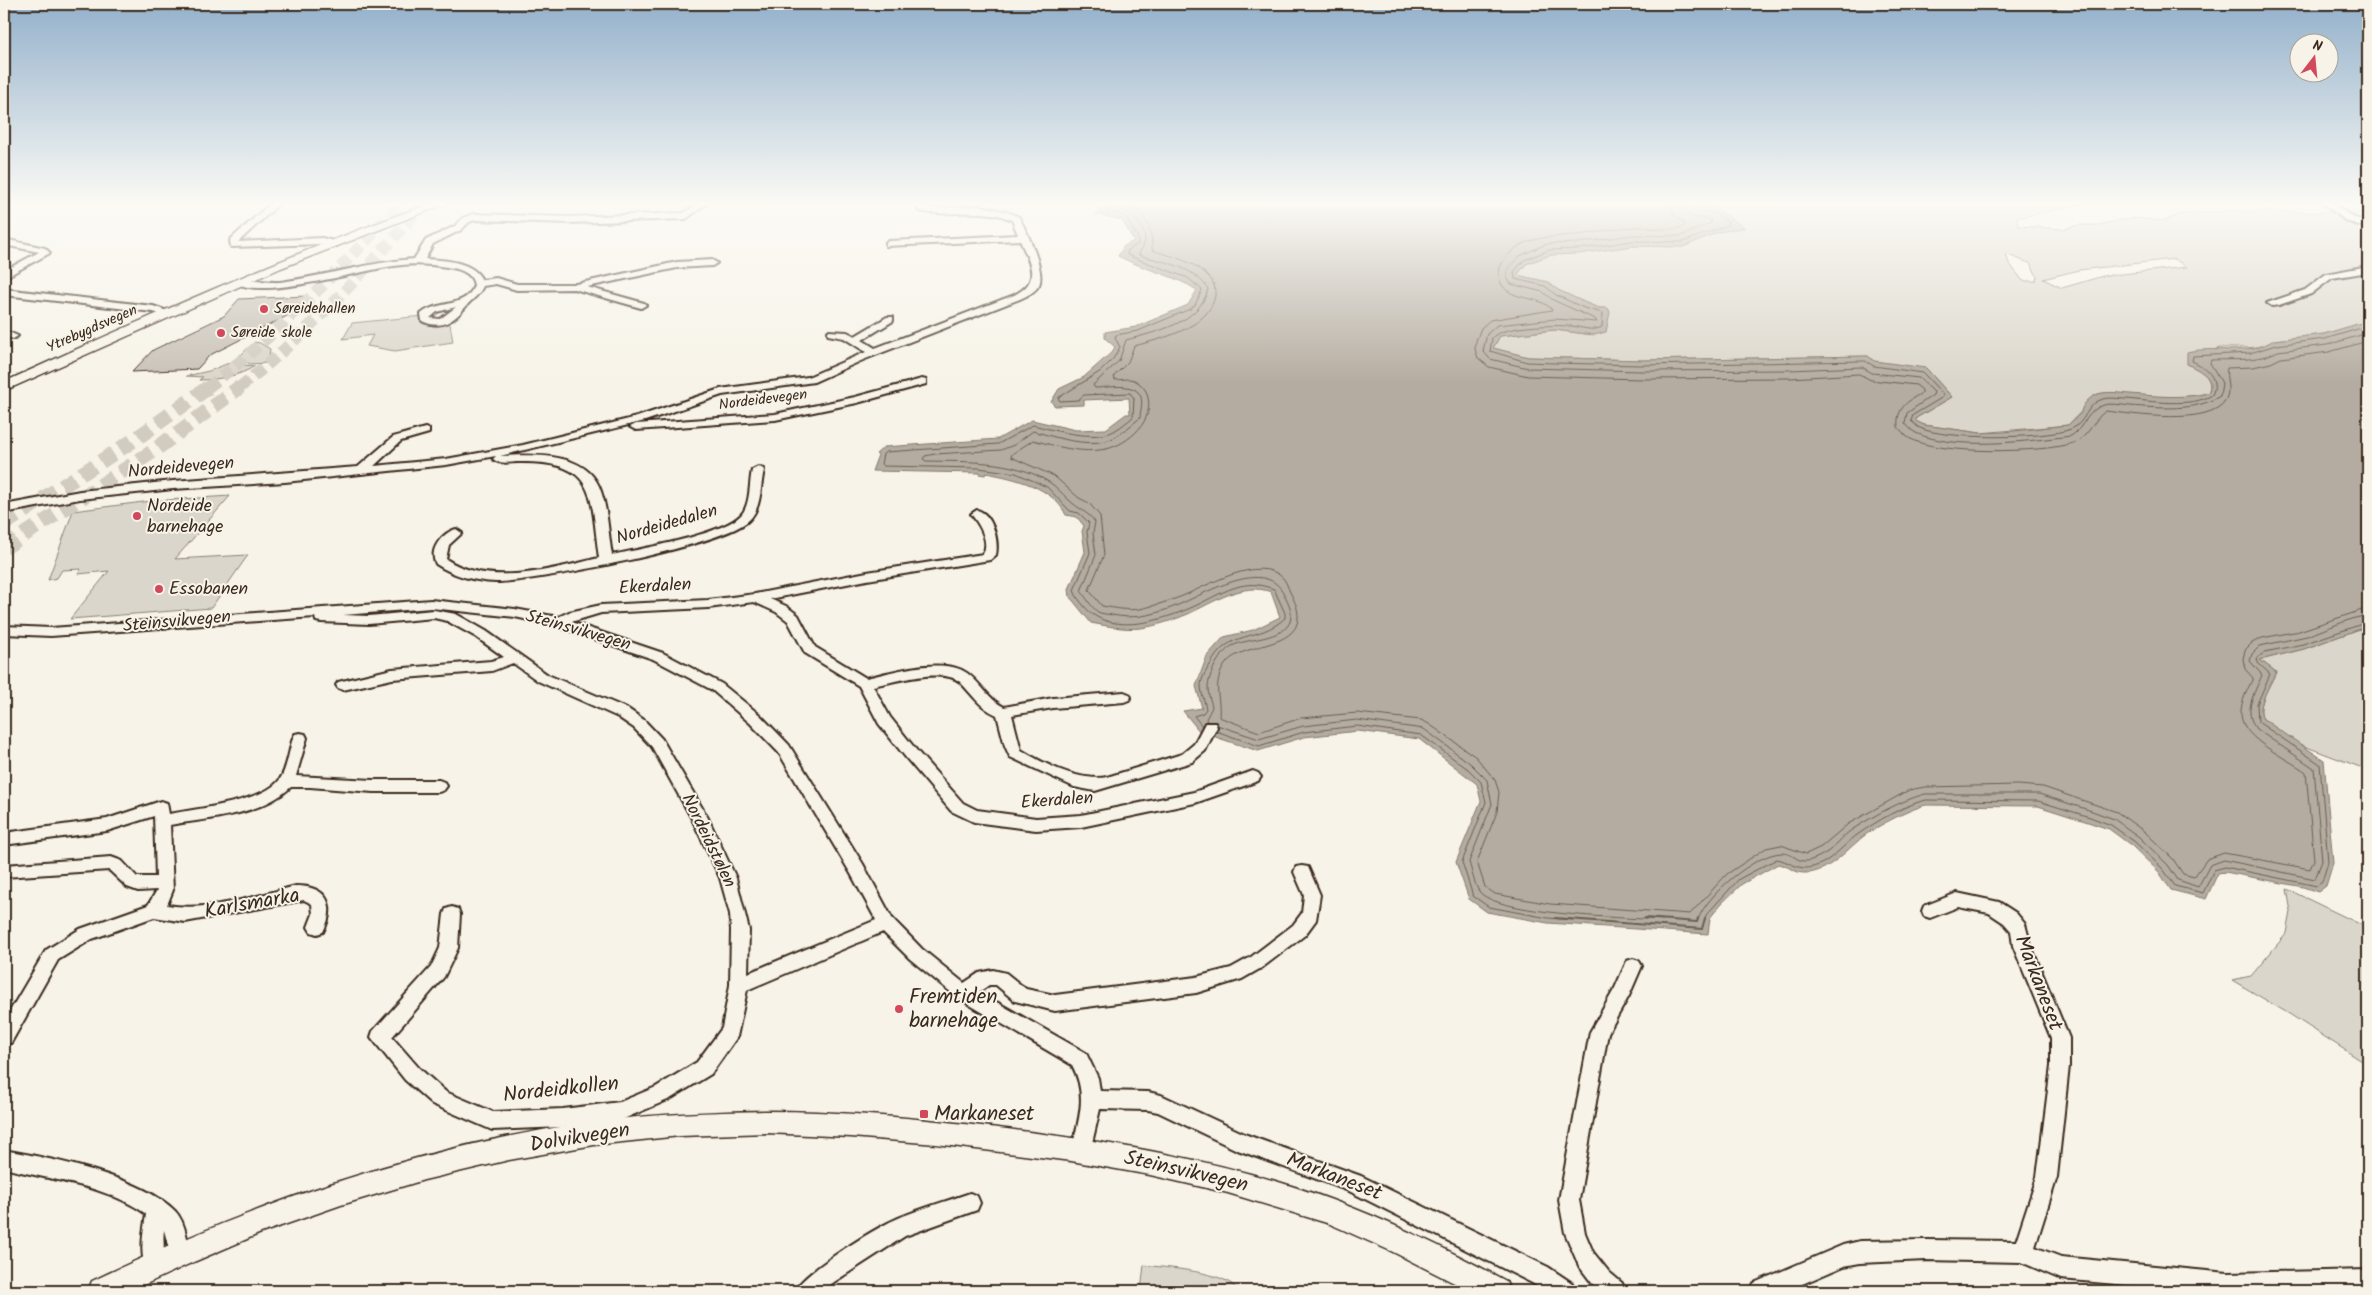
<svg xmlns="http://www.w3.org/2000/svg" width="2372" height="1295" viewBox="0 0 2372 1295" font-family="Kalam,sans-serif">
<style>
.green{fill:#dbd6cb;stroke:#8b8074;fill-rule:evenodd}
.water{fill:#b4aca0;stroke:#84786c}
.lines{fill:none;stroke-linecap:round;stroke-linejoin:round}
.shore-far1{stroke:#6b5e52;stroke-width:1}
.shore{stroke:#6b5e52;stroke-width:2}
.building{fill:#c8c1b6;stroke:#3b2a1e}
.major-tunnel-far1{stroke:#d1cbc0;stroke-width:12;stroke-dasharray:12 6;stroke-linecap:butt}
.major-tunnel{stroke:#d1cbc0;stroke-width:15;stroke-dasharray:15 8;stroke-linecap:butt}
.minor-casing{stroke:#3b2a1e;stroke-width:4}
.major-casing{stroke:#3b2a1e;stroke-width:3}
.minor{fill:#f7f3e8;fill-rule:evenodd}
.major{fill:#f7f3e8;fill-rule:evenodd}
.poi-dot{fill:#d1495b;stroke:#f7f3e8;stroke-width:2}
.labels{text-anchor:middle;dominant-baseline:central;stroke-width:4;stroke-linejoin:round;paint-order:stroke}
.far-poi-label{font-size:15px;fill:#3b2a1e;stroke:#f7f3e8;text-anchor:start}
.far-street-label{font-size:15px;fill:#3b2a1e;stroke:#f7f3e8}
.street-label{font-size:18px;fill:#3b2a1e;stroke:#f7f3e8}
.poi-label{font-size:18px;fill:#3b2a1e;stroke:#f7f3e8;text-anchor:start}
.near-street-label{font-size:21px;fill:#3b2a1e;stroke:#f7f3e8}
.near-poi-label{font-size:21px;fill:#3b2a1e;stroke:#f7f3e8;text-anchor:start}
</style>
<rect width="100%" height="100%" fill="#f7f3e8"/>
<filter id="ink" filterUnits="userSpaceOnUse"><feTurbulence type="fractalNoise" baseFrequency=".02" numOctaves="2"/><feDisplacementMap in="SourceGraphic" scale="10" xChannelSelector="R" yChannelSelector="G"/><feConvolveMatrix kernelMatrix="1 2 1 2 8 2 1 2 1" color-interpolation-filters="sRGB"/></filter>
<g filter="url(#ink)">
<path class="green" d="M1690,202H2090L2017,218L2018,226L2063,229L2079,225H2098L2132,218L2165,221L2180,214L2231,211L2368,213V321L2324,334L2274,340C2257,351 2239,347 2220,348C2211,349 2197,360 2189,365C2201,369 2215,379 2208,393C2175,401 2138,395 2104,393L2098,394L2068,425L1981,433L1924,425L1915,421L1916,418L1952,397L1926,369L1874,361L1868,356L1641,360L1528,357L1493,348L1500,336L1555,330L1594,335L1607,308H1599L1586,303L1558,290L1548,282L1517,275L1526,264L1550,255L1569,254L1632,246L1683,247L1718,232L1744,227L1715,208L1688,204ZM2006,255C2015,256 2020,261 2030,263L2037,276L2036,281H2023L2009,263ZM2174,259L2187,267L2103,276L2062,288L2043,279L2079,270Z
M423,316L421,320L423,324H450L453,342L395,351L367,346L373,335L343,339L352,323Z
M254,342L260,343L270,349L268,363L250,364L238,358Z
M234,361L242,365L255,366C240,376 217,380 199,380L203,377L186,376L209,371Z
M230,496L175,559L248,555L211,608L70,619L109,571L78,574L81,569L62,570L57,578L48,580L73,511L151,501Z
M2368,626V770L2296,743L2263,719C2255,707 2271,684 2276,672L2260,660L2304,649Z
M2287,889L2368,928V1065L2291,1015L2232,980L2251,976L2287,933L2291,912Z
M1144,1265C1166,1268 1228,1271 1238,1291H1141Z"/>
<path class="water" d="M1690,202V205L1715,208L1744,228L1718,232L1683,247L1632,246L1579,254L1550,255L1526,264L1517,275L1548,282L1558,290L1586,303L1599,308H1608L1610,312L1606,332L1594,335L1555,330L1500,336L1493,348L1528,357L1641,360L1868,356L1874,361L1926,368L1952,397L1916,418V421L1924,425L1980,433L2004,432L2068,425L2081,413C2081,405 2091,396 2098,394C2108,391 2120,393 2130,394C2156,396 2182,399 2208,393C2216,377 2198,370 2187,364V352C2215,345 2248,357 2274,340L2324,334L2368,321V626L2304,649L2260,660L2276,672C2271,684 2255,707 2263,719L2324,760L2333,863L2326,886L2318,892L2303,887L2225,872L2218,873L2206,899L2171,890L2159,872L2132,846L2109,829L2088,822L2038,806L1926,805C1910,809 1870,829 1858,841C1844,853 1826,873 1806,873C1795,874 1788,865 1778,864L1742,884L1721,904L1710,918L1708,934L1548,923L1487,912L1469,899L1456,862L1481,801L1477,784L1419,739L1358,731L1304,737L1258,751L1200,732L1183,711L1202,708L1196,686L1207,656L1224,637L1253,630L1280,617L1271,592C1243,581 1213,603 1188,614C1174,620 1156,626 1141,628C1124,630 1107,626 1091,623L1070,597L1069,589L1085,552L1082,531L1084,526L1077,517L1066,515C1053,487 1014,478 986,473L985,475L979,474L980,473L872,471L878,455L876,454L884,447L998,439L1032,420L1076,430L1106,429L1126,414H1130L1129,398L1084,400V405L1055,406L1051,402L1059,389L1084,377L1112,352L1115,347L1105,338V332L1136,327L1188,305L1197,290C1172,274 1144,270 1118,256L1124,246L1134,241L1122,220L1095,214L1099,212V210L1096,209L1102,203Z"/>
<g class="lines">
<path class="shore-far1" d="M1106,202L1105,210L1125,216L1138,238V244L1128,250L1127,255L1188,278L1202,290L1195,305L1190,309L1138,331L1116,335L1115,338L1120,347L1113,359L1101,371L1058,398L1060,401L1078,400L1084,395L1130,393L1134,398L1133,417C1127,422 1121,427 1114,431C1095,442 1053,430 1033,425L998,444L886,452L883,454L881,464L883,466L979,468L1016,473L1047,487L1070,511L1079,513L1089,523L1087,532L1090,553L1074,590C1076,597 1080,601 1084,606C1110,638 1164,620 1195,606C1210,599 1224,590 1240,586C1253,583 1262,585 1274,589L1285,613V618C1258,643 1229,628 1210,665C1206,671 1201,679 1201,686C1201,694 1205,701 1206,709L1203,713L1194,716L1202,726
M1112,202L1113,205C1126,209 1150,227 1144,244C1143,248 1140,250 1139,255C1163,262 1194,266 1208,289C1200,323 1156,332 1126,340L1119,361L1093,385L1095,388C1107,388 1136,381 1141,397C1143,403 1140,412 1140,418C1132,424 1124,432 1115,437C1093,450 1055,437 1033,431L1014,445L1001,450L935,454L925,456L923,459L926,461C968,462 1012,459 1049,482C1057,487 1062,494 1069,500C1077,508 1088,512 1095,522L1093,533L1096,555L1081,591C1086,597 1091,607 1098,612C1101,614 1108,614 1112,615C1132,619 1149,616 1168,609C1196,600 1264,553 1284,594C1287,600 1292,609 1291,616C1291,639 1249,638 1234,645C1226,648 1218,659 1214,667C1211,674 1208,681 1208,689C1208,695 1211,701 1212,707L1206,719L1207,722
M1127,202C1145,212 1153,230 1152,250C1170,256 1190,260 1205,273C1212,279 1216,286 1215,296C1209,328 1161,339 1134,346L1128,362L1114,376L1115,380C1120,380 1129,378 1134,380C1139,382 1146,389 1147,394C1156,420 1129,444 1106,449C1081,454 1056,446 1033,440L1012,454L1011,457L1054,476L1079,498L1089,503L1100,516L1104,555L1089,590L1102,606C1115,608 1127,611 1140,609C1153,606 1167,602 1180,597C1204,588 1259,553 1283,578C1286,581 1288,588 1290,592C1294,600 1298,607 1298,617C1298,650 1237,642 1224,666C1212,686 1221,696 1219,717L1259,732L1301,718L1357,713L1421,720L1429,724L1476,757L1495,780L1499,792L1497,812L1477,862L1485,887L1495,894L1550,904L1690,914L1727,874L1766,848L1781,845L1806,854L1821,847L1848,824L1909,790L1925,787L2018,785L2043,787L2117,812L2145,832L2173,859L2183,874L2194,877L2207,859L2224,853L2310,869L2314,860L2306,772C2287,758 2243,740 2241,715C2240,702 2248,689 2253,678L2245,669L2243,659L2245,650L2252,643L2262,638L2299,631L2368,608
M1670,202L1674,215L1685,223L1684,227C1667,232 1651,227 1635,227C1618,227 1602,232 1585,234C1556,238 1520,233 1502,263C1498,270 1498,278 1502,285C1513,302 1539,294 1552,310L1490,320L1481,328L1476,341L1475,349L1478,358L1489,367L1528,376L1641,379L1790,378L1859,374L1871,380L1916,385L1922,390V393C1907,401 1896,409 1898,427C1901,430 1905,436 1909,438C1935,455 2044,453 2073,443C2089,438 2093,419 2106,411C2132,414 2212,427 2226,399C2231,389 2225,378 2227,368L2253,367L2271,363L2281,358L2329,352L2368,341
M1678,202C1681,218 1696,218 1710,219L1711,223L1681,236L1632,235L1578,243L1546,244L1518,257L1507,271V278L1511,284L1543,292L1553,300L1595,319L1597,322L1555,319L1497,325L1487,334L1483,351L1490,359L1528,368L1641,371L1790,370L1862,367L1872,373L1919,378L1934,392L1933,395L1907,413L1905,423C1908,427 1912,431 1916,433C1955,451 2029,441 2071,436C2083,429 2089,408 2104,405C2111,403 2122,405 2130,406C2160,408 2194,412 2220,396L2222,383L2210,363L2211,360C2233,359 2258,362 2278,351L2327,345L2368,333
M1684,202L1687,209L1714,213L1728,222V225L1683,242L1632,241L1579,249L1549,250L1524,260L1514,272L1515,279L1545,286L1556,295L1584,308L1603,313L1602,327C1592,332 1582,327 1571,326C1555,325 1502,325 1492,338L1490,351L1527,362L1554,363L1641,365L1865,361L1874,366L1923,373L1943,394V397L1913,415L1911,421C1914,423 1917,427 1920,428C1944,440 2046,439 2071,429C2086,424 2086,403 2103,399C2110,397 2119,399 2126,399C2150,401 2192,408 2212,395C2220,379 2206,367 2192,361L2193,356L2250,353L2276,345L2325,339L2368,326
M1217,725L1259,739L1303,726L1357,720L1424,729L1471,764L1487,780L1492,804L1469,862C1472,871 1474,884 1479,891C1494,915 1632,918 1663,920
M1216,731L1259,746L1304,732L1357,726L1421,735L1468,769L1481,782L1486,802L1462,862L1473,896L1489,907L1548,918L1572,920
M1698,920C1705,896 1756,853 1782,853C1800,854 1796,870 1824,854C1835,848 1842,836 1853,829C1875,815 1900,801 1925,794H2039L2092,811L2114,819L2139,837L2168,865L2178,880L2198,887L2210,865L2224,860L2315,879L2322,861L2314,768L2256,729C2243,710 2254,694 2262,675L2250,661L2252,654L2260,646L2307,636L2351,619L2368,615
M1705,920L1706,915L1739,879L1777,859C1788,861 1795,868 1806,868C1827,867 1842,846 1857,835C1877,821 1902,806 1926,800L2038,801L2090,817L2111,825L2135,842L2163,869L2175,886L2203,893L2214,870L2225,867L2317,886L2322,882L2328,862L2320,764L2258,722L2257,704L2270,674L2258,663L2257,658L2265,652L2303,644L2368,622"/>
<path class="shore" d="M1555,918L1702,929L1705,918
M1645,918L1697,922L1698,918"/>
</g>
<path class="building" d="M307,296L291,314L210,355L197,369L132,372L153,350L224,316L239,299Z"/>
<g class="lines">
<path class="major-tunnel-far1" d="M207,388C279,333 341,268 402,202
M239,388C308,333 367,269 425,202"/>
<path class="major-tunnel" d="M4,524L134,440L209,387
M4,548L152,452L240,387"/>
<defs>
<path id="minor" d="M272,202H281L238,242L322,238L341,243L337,246L322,244L231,247L230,240Z
M700,202H709L686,219L569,223L475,220L469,222L461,230L433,244L425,259C444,260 473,261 482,280L496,278L517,284H576L677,262L712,260L717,263L712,266L677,268L587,287L644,303L646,305L641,308L574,289L517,290L496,284L483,286C480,294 474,298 468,304C455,320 443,331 422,321L421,314C436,300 467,309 474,285C472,272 459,269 447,267C430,264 412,263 394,266C362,270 258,301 235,282C240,278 271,283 280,282C326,276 369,262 414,259L426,240L455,226L463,218L474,214L569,217L684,213ZM456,307L440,319L430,318L437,312Z
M925,202H934L929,207L934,208L981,206L1007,212L1019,217C1026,230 1046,271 1039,285C1035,292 1027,296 1020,299L863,360L814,382L722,395L645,421L500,456C532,455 583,451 599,486C608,507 608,533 612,555C640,549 722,535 741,515C751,504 749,483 752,470L758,467L762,468L764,470C760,486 762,508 749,520C725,545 535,582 496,582C474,581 454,576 436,564C428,550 442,533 456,529L462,533L449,545L446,559C489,588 553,569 599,558C590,494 598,461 519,462C511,462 499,465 493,459L496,456L446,465L285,482L173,489L80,499L4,513V505L80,491L173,481L358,467L393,437L425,428L429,429V433L401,441L374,466L446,459L523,445L637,417L720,389L808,377L866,352L844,338L828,335V331L847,332L855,336L887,317H893V321L862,340L875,348L1014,295C1042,281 1030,264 1020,240L886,246V242L889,241L1018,235L1012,220C981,206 951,218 919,211L918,209Z
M2321,202H2331L2352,217L2368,222V228L2346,221Z
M4,239L45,248L50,253L4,278V271L39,252L4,245Z
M2368,266V272L2332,278L2311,294L2279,305L2272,306L2267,303L2305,290L2326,274Z
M4,289L153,306L173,313L168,316L153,312L4,295Z
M4,330L18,336L13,339L4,336Z
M922,379L926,380V384L857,403L775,420L636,430L630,427L636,424L775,414L855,397Z
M977,510C993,514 999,541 996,555L990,560L867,580L770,599L786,606L798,615L815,647L866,678C892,672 944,656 967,673C981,683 988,699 1004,707L1053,698L1124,692L1129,694L1131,697L1129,700L1124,702L1053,708L1012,715L1021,750C1044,764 1080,782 1107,777L1182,754L1194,744L1205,723H1215L1217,727L1205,751L1192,762L1095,791L1074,787L1010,757L1005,746L997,715C980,708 972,694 960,682C943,667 893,682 873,686L890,717L917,751L963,803L977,810L1036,818L1081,815L1194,792L1253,771L1258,773L1261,777L1258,781L1195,803L1081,827L1036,830L974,822L951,811L907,759L879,724L859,686L805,653L788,621L776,612L754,602L708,608L601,613L571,622L663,653L722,684L760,715L789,745L863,864L892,918L922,949L964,983L979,973L993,970L1006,973L1026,989L1055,995L1196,977L1231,968L1251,957L1293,925L1302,913L1304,895L1294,872L1296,867L1302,866L1308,867L1320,895L1316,920L1305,935L1263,967L1242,979L1196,993L1055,1011L1015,1001L996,985H989L979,992L1086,1053L1098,1078L1100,1091L1148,1092L1161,1095L1247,1135L1361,1176L1548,1267L1572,1283L1575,1291H1545L1532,1283L1349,1191L1235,1149L1158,1112L1148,1110L1100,1109L1089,1156L1082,1158L1075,1156L1072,1149C1079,1118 1088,1095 1072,1065L958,998L910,959L883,932L747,990L737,1037L711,1074L670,1099L621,1120L563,1127L492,1130L485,1127L432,1104L405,1080L371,1037L373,1031L431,967L440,948L444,914L446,909L452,907L458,909L460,914L458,948L444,977L392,1037L419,1068L446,1092L493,1112L563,1109L620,1102L656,1087L697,1062L722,1028L730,985L731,930L730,914L720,878L692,819L652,747L634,728L618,717L538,681L513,663L492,671L392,679L343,690L338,688L336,685L338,682L392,669L491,661L504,657L476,637L447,621L434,618L369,624L321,622L316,621L315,617L51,636L4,634V626L51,628L431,600L515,609L558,617L569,612L601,605L708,600L755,594L867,572L983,554C990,541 979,524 971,514ZM431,608L515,617L556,626L653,659L712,690L750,723L779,753L851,874L876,920L748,973L749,930L736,878L708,818L662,739L644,720L628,709L548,675L486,631L456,614L434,610L369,616L343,615Z
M300,733L305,734L307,738L296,776L373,780H439L444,782L447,786L444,790L439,792H373L310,787H291C260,816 210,818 170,825L173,890L167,905C209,912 255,896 296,886C327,886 337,905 323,932L317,934L311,932L308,927L313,914L312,904L304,900L185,922L154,917L92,939L58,960L11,1043L4,1045V1021L46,950L80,929L148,905L157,890L138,891L127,887L109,870L4,877V865L111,857L122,861L137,877H156L154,816L107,831L4,845V833L107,819L161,801L167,803L169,814C195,809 265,802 280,779C287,769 289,750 293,738L295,734Z
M1957,893L1999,902L2016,913L2025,924L2031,946L2069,1038V1066L2057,1177L2035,1247L2061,1257L2228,1273L2368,1270V1291H2192L2061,1279L2021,1262L1926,1260L1860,1263L1844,1266L1786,1291H1751L1754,1283L1843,1245L1860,1241L1926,1240L2016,1241L2037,1177L2051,1066V1038L2013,946L2011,931L2004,923L1989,913L1958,907L1930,918L1924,916L1922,911L1924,906Z
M1633,959L1639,961L1642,966L1629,996L1608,1033L1579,1200L1585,1233L1593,1252L1609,1272L1622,1283L1625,1291H1598L1579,1266L1565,1233L1559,1200L1590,1032L1615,988L1627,961Z
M4,1150C50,1158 142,1177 175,1211C182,1218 185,1229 187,1238C188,1247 190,1252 186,1260L179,1264L172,1260L164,1230C162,1245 167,1259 161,1272L154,1276L147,1272C139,1254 143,1234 146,1214C106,1185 51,1180 4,1168Z
M970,1193L977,1196L980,1203L977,1210L905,1236L834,1282L822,1291H795C802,1273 874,1229 894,1220C918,1209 945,1202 970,1193Z"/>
<path id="major" d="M435,202H450L281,268L4,391V382C146,318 288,254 435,202Z
M767,1111C842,1111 916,1118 990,1127C1105,1141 1222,1159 1332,1200C1392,1222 1449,1250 1506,1281L1510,1291H1470L1393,1252L1330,1224L1228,1193L1150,1175L1071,1161L936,1144L851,1137L767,1133L680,1136L594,1145L509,1160L424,1180L341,1205L261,1233L189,1264L131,1291H88L92,1281C253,1205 416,1146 594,1122C651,1114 709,1112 767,1111Z"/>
</defs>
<use href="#minor" class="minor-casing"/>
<use href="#major" class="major-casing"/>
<use href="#minor" class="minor"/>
<use href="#major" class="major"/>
</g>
</g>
<linearGradient id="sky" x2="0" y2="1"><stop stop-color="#93b1cb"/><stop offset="0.53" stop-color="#fbfaf5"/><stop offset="1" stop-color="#fbfaf5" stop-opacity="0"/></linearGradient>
<rect width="2372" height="383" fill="url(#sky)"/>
<g class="poi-dot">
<circle cx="264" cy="309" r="5"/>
<circle cx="221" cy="333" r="5"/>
<circle cx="137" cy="516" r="5"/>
<circle cx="159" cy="589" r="5"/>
<circle cx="899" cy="1009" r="5"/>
<rect x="919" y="1109" width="10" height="10" rx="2.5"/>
</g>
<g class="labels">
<g class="far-poi-label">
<text x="274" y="309">Søreidehallen</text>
<text x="231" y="333">Søreide skole</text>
</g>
<g class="far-street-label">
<text transform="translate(92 329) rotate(-24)">Ytrebygdsvegen</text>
<text transform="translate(763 400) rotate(-7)">Nordeidevegen</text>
</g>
<g class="street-label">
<text transform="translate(181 468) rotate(-5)">Nordeidevegen</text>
<text transform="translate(667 525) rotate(-16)">Nordeidedalen</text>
<text transform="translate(655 587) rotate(-3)">Ekerdalen</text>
<text transform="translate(177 622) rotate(-5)">Steinsvikvegen</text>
<text transform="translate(578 631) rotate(16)">Steinsvikvegen</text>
<text transform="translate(1057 801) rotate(-4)">Ekerdalen</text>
<text transform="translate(708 841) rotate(64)">Nordeidstølen</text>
</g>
<g class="poi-label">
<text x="147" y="506">Nordeide<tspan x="147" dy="21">barnehage</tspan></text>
<text x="169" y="589">Essobanen</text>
</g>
<g class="near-street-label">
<text transform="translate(252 904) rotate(-10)">Karlsmarka</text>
<text transform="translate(2038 983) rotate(69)">Markaneset</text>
<text transform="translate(561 1090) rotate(-6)">Nordeidkollen</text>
<text transform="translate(580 1138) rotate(-9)">Dolvikvegen</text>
<text transform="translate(1186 1172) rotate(13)">Steinsvikvegen</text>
<text transform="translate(1334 1177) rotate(21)">Markaneset</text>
</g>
<g class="near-poi-label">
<text x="909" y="997">Fremtiden<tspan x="909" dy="24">barnehage</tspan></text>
<text x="934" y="1114">Markaneset</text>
</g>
</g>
<rect width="2372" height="1295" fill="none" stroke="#f7f3e8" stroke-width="20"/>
<rect x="10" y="10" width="2352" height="1275" fill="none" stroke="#3b2a1e" stroke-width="2" filter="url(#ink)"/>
<g transform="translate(2314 58) rotate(16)"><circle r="24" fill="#f7f3e8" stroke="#aca397"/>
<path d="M0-4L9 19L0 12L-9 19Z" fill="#d1495b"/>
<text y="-8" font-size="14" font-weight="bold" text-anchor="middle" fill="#3b2a1e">N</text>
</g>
</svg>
